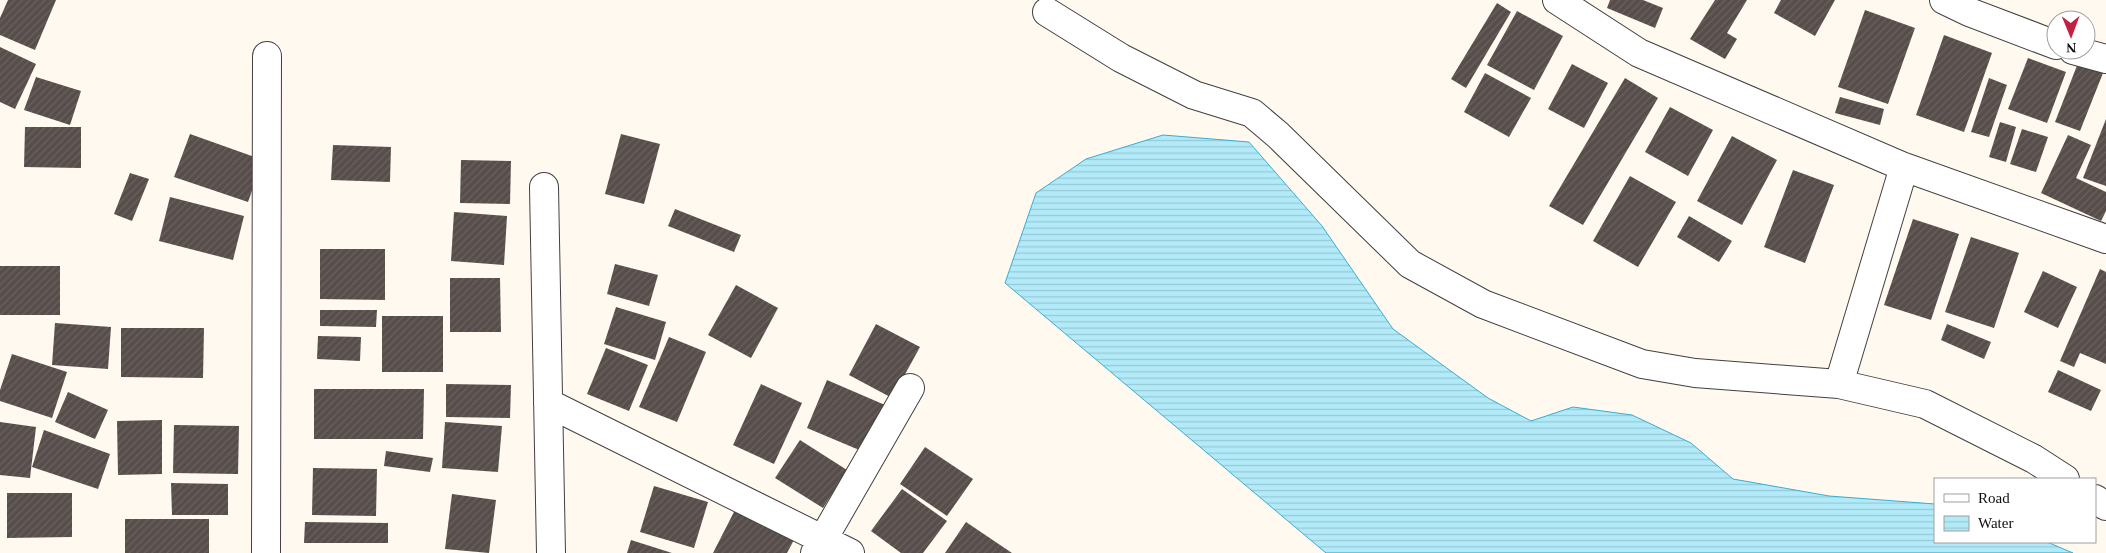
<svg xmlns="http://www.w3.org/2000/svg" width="2106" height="553" viewBox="0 0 2106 553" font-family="Georgia,serif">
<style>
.water{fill:url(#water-rules);stroke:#36aed3}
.building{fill:url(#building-hatch)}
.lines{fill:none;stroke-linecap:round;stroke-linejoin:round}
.minor-casing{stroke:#414141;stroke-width:30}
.minor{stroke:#fff;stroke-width:28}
</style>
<defs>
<pattern id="water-rules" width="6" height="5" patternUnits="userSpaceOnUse" patternTransform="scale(1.25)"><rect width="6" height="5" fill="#b2eaf9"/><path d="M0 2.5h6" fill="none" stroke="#98c8d4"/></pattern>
<pattern id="building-hatch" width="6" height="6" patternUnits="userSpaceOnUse" patternTransform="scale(1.25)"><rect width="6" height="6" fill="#574d4a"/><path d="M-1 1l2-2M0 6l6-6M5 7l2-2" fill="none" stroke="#6a6260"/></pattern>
</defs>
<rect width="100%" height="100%" fill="#fff9ef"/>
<path class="water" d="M1163,135L1249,142L1322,226L1393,329L1488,398L1531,421L1573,407L1632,415L1691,443L1733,479L1829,496L1935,504V542H2047L2073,553H1326L1005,283L1036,193L1086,159Z"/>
<path class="building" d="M8,0H56L35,50L0,35V18Z
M1610,0H1643L1663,8L1655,28L1607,8Z
M1715,0H1747L1727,33L1737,39L1725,59L1690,39Z
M1781,0H1835L1815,36L1774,13Z
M1497,3L1511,12L1466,88L1451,79Z
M1865,10L1915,28L1888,104L1838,87Z
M1517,11L1563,36L1534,90L1487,65Z
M1944,35L1992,53L1964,132L1916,115Z
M0,47L36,64L15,109L0,102Z
M2028,58L2066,72L2047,123L2008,109Z
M2078,63L2103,73L2080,131L2055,122Z
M1572,64L1608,83L1584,128L1548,109Z
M1485,73L1531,98L1509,137L1464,112Z
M36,77L81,91L70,125L24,110Z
M1625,78L1658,98L1583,225L1549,206Z
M1989,78L2007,85L1989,137L1971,132Z
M1840,97L1884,109L1880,125L1835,113Z
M1670,107L1713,130L1688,176L1645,152Z
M2106,119V186L2083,178Z
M2000,122L2016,127L2006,162L1989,157Z
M25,127H81V168L24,167Z
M2022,129L2048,137L2036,172L2010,164Z
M190,134L263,160L248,202L174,177Z
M621,134L660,144L644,204L605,194Z
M2068,135L2091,145L2076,178L2106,192V211L2101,221L2041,193Z
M1732,136L1777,160L1742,225L1697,201Z
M333,145L391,147L390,182L331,180Z
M461,160L511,161L510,204L460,203Z
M1793,170L1834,185L1805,263L1764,247Z
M130,173L149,179L132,221L114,214Z
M1630,176L1676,202L1638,267L1593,241Z
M170,197L244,216L233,260L159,241Z
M675,209L741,235L734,252L668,226Z
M454,212L507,216L504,265L451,261Z
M1689,216L1732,241L1719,262L1677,237Z
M1913,219L1959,234L1931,320L1884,305Z
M1971,237L2019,253L1994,328L1945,312Z
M320,249H385V300L320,299Z
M615,264L658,275L649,306L607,294Z
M0,266H60V315H0Z
M2100,269L2106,272V364L2080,353L2074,367L2060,361Z
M2043,271L2077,287L2058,328L2024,312Z
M450,278H500L501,332H450Z
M736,285L778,308L751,358L708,335Z
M616,307L666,322L655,360L604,344Z
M320,310H377L376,327L320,326Z
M382,316H443V372H382Z
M55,323L111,327L108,369L52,365Z
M876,324L920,347L892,398L849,375Z
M1947,324L1991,342L1984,359L1941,340Z
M121,328H204L203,378L121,377Z
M318,336L361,337L360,361L317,359Z
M669,337L706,352L677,422L639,407Z
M606,348L648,365L629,411L587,394Z
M12,354L67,372L52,418L0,401V390Z
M2058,370L2101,390L2091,411L2048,392Z
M827,380L885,405L864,452L807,428Z
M446,384L511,385L510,418L446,417Z
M761,384L802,403L774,464L733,445Z
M314,389H424L423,439H314Z
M68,392L108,410L95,439L55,422Z
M162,420V474L118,475L117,421Z
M0,422L36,427L30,478L0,475Z
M445,422L502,426L498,472L442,468Z
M174,425L239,426L238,474L173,473Z
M44,430L110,454L98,489L32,467Z
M800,440L847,470L823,508L775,478Z
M925,447L973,479L947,516L900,484Z
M386,451L433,458L430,472L384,466Z
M313,468L377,469L376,516L312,515Z
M171,483L228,484V515H172Z
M654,486L708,502L694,548L640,532Z
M902,489L947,521L923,553H901L871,531Z
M7,493H72V537L7,538Z
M452,494L496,500L489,553L445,549Z
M736,508L795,538L787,553H713Z
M125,519H209V553H125Z
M305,522L388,523V543H304Z
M966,522L1012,553H945Z
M631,540L672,553H627Z"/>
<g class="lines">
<defs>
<path id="minor" d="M1557,0L1639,53L1904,167L2106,239
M1944,0L1969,12L2056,45
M1047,12L1121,58L1194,95L1252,113L1278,135L1410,264L1483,304L1642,364L1695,373L1839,384L1925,404L2034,459L2065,479
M2073,50L2106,59
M544,187L551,553
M1839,384L1904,167
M548,403L850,553
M2095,499L2106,506
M266,553L267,56
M815,553L910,388"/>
</defs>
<use href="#minor" class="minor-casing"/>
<use href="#minor" class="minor"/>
</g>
<rect x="1934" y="478" width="162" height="65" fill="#ffffff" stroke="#9f9f9f"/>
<rect x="1944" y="494" width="25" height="8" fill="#ffffff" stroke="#9f9f9f"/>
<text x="1978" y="503" font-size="15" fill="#0e0e0e">Road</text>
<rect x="1944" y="516" width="25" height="15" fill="url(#water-rules)" stroke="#9f9f9f"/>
<text x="1978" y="528" font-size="15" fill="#0e0e0e">Water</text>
<g transform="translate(2071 35) rotate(179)"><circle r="24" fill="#ffffff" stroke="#9f9f9f"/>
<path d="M0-4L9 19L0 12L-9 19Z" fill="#c42043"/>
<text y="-8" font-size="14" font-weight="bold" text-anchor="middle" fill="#0e0e0e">N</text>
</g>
</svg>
